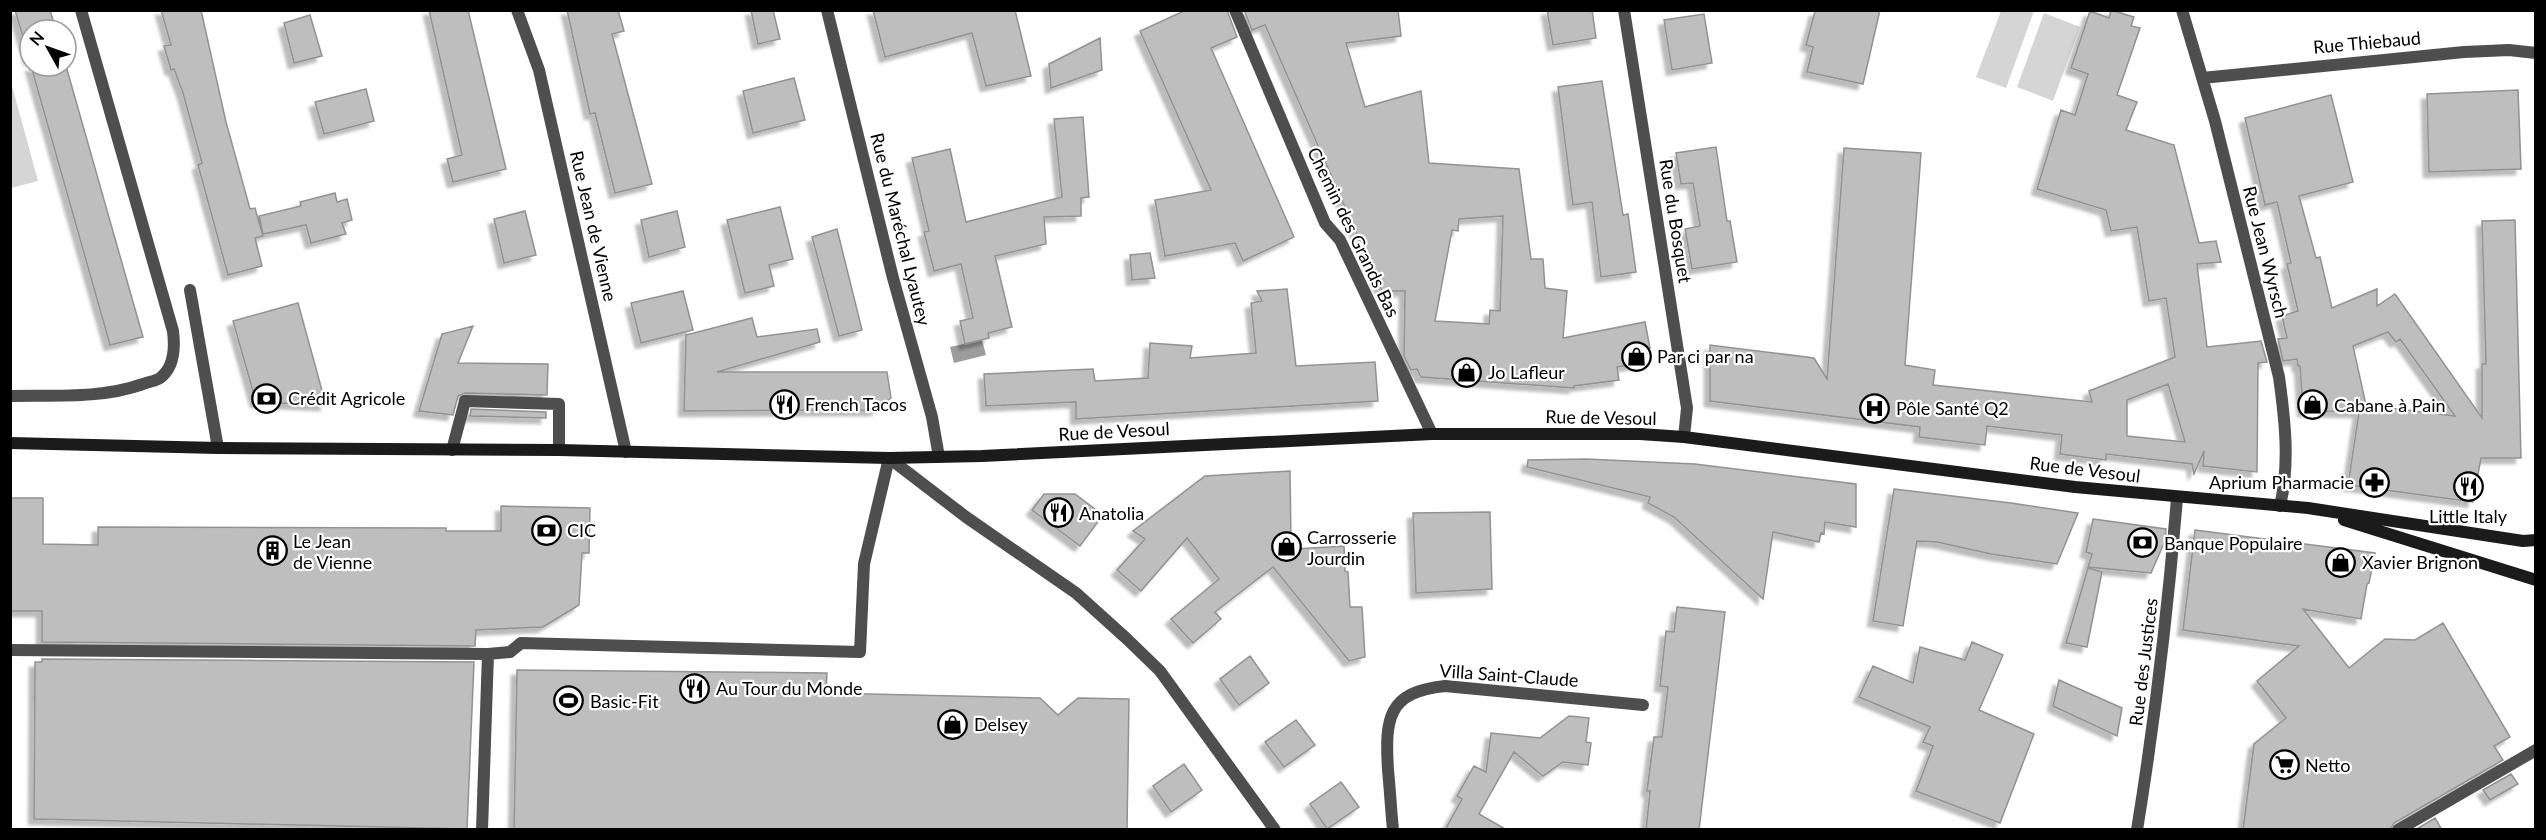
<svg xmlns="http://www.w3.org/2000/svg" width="2546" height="840" viewBox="0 0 2546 840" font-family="Lato,sans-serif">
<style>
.green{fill:#d5d5d5}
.water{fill:#9c9c9c}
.building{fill:#bebebe;stroke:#929292;stroke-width:1.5;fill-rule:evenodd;filter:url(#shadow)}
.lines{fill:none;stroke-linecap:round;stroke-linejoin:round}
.service{stroke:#4e4e4e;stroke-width:12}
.minor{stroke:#4e4e4e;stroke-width:12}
.tertiary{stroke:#4e4e4e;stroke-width:12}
.secondary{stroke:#1b1b1b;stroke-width:12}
.labels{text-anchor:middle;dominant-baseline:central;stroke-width:4.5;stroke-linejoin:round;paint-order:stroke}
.street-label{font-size:18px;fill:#000;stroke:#fff}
.poi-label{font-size:18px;fill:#000;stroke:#fff;text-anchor:start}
</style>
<defs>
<filter id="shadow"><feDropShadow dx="-5.5" dy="5.5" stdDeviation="1.5" flood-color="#0004"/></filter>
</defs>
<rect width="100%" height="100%" fill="#fff"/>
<path class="green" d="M2001,11H2034L2006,88L1976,77Z
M2044,13L2080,27L2053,101L2017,87Z
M11,82L38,181L11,188H10Z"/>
<path class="water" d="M982,340L986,355L954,363L950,347Z"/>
<path class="building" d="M15,10H50L56,30H30V61Z
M161,10H201L226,122L250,209L255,208L263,236L255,238L262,266L228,275L198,165L202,163L183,93L174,69L171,70L164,46L171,45Z
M429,10H468L506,169L453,182L447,159L462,155Z
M567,10H618L624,31L612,34L652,184L615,193L595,113L590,114Z
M751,10H773L780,39L758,44Z
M873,10H1015L1031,76L986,86L972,33L885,57Z
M1186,10H1227L1237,37L1211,48L1294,237L1243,261L1235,243L1165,256L1155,200L1211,190L1140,31Z
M1244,10H1398L1401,36L1346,43L1365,107L1421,91L1429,163L1519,169L1531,259H1543L1545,288L1567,291L1563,338L1645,322L1650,348L1646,350L1649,362L1617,367L1619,380L1574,386V388L1421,377L1417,369L1411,370L1404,356L1405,291H1382L1265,25L1252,30ZM1503,216L1500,311L1490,310L1489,324L1435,321L1452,230L1458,231L1459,219Z
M1547,10H1592L1596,38L1553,45Z
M1880,10L1863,84L1807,72L1813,47L1806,45L1815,11Z
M2111,10L2134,17L2131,26L2140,28L2117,95L2137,102L2126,130L2174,145L2199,243L2216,241L2221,262L2197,264L2207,347L2261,341L2267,362L2258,363L2257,472L2203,466L2204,451L2194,474L2192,464L2106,454V460L2060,454L2062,435L1987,426L1985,445L1919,437L1920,427L1710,401V345L1814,358L1827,379L1844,148L1921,153L1905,365L1935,370L1933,385L2092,402L2089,391L2175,357L2166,298L2149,301L2137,227L2111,231L2106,210L2037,189L2061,110L2075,115L2088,74L2071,68L2090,11L2109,18ZM2168,384L2185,442L2127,436V400Z
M1704,14L1712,63L1672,70L1664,20Z
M310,15L322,56L294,63L284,23Z
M1100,38L1102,70L1051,88L1049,64Z
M31,66H66L143,337L110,345Z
M794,78L805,120L753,133L743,91Z
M1602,81L1623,215L1628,214L1636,272L1601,277L1592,202L1573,205L1558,87Z
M366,89L374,121L324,134L315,102Z
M2518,90L2521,169L2429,172L2427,94Z
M2331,95L2353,182L2299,196L2316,258L2320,257L2332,308L2377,289V306L2395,294L2482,418V364H2486L2482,221L2515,220L2521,458H2481L2473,502L2348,485L2359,412L2303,411L2300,366H2298L2297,359L2283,361L2278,339L2287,338L2282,316L2298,311L2287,264L2291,263L2277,202L2265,205L2245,118ZM2388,332L2396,342L2400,339L2455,416L2366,405L2353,346Z
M1083,117L1089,197L1081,198V216L1044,217L1046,244L995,256L1012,327L988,333L989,338L965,344L960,321L973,318L961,264L934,271L924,232L929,231L912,158L950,149L966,222L1062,197L1054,119Z
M1716,147L1727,221H1730L1737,262L1692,269L1685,229L1700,226L1693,183L1681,184L1676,153Z
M335,193L337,202L347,199L352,220L342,223L346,234L311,243L306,225L263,234L259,216L301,206L300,202Z
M780,207L793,259L769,265L774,286L745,293L727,220Z
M525,211L536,255L504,263L494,219Z
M677,211L685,247L649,257L641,220Z
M837,229L862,330L839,336L812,237Z
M1150,253L1155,278L1132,280L1130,255Z
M1287,289L1296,366L1375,362L1378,401L1076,419V402L986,406L984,374L1093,369L1095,381L1148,378L1150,343L1192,346L1190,358L1256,353L1251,303L1262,301L1257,291Z
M683,291L693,330L641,343L631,303Z
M298,303L326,405L256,402L233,321Z
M752,318L757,337L817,329L820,342L717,372H887L891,398L876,410L684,411L686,335Z
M473,326L458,363L548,364L547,395L465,393L458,396L453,415L419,411L442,334Z
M471,409L546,412V418L470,416Z
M1586,459L1695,464L1856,484V527L1825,522L1824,534L1821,533L1819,542L1773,532L1763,599L1674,517L1648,503L1650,497L1527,467L1528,460Z
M1290,471L1291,540H1294L1295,549L1344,546L1345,571L1348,572L1350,607H1362L1365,657L1349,661L1273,567L1215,612L1221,619L1193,643L1171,619L1219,579L1187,538L1141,591L1117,570L1145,539L1133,531L1205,476Z
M1894,489L2011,503L2078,513L2057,564L1991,554L1937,542L1917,541L1903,626L1873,621Z
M1044,494H1075L1103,515L1080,546L1032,510Z
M10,498H43V544L98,545V527L446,528V531H501V506L590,508L589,553H582L579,605L543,627L476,630L475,646L42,642V611H10Z
M1490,512L1492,589L1416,593L1413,513Z
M2093,519L2166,529L2165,541L2151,573L2088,567L2092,554L2086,552Z
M2195,530L2375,553L2369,583L2367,584L2361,619L2303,609L2349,668L2385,639L2415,640L2443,623L2510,737L2494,746L2503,760L2394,823L2390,830H2243L2254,744L2286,718L2257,681L2299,646L2183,630Z
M2088,568L2102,572L2087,647L2066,643Z
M1677,607L1725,612L1699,830H1646L1650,791H1647L1654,737H1662L1668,687L1660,686L1666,631L1674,632Z
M1972,642L2003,655L1979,710L2034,734L2000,823L1916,791L1933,746L1923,742L1930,727L1859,697L1873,666L1913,683L1920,647L1965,660Z
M1250,656L1269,683L1239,705L1220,679Z
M42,659L474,662L467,829L34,819L35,662H42Z
M517,670L827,673L826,693L1040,698L1058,715L1078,698L1129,699L1127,830H514Z
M2059,680L2122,708L2117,736L2053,706Z
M1569,716L1589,718L1586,742L1591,743L1588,765L1563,762L1543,776L1514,752L1479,814L1507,830H1445L1462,799L1457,796L1474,766L1486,772L1491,733L1540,738Z
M1296,720L1315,745L1284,767L1265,742Z
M1184,764L1202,790L1171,812L1153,786Z
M2511,774L2518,784L2490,800L2483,790Z
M1341,782L1359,807L1327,829L1310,804Z
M2435,818L2442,830H2415Z"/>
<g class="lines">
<path class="service" d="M190,290L218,448
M10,396C54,395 101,399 143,384C148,382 156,381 160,378C175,367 175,347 173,331L81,10
M452,450L465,401L559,404V450
M10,650L488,654L482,830
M488,654L510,652L521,643L860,652L864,564L889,458
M1393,830C1391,810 1390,790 1388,770C1385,719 1387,692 1445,686L1643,705
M2398,830L2536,750"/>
<path class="minor" d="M517,10L539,70L626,452
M827,10L893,278L932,417L939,457
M1235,10L1325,223L1340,240L1432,434
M1624,10L1687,408L1684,437
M2182,10L2215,121L2279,377C2285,420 2290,464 2280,506
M2202,78L2464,52L2509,50L2536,53
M2137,830C2155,719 2168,609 2177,498"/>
<path class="tertiary" d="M889,458L966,517L1076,593L1127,639L1160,671L1275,830"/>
<path class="secondary" d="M10,443L218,448L559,450L889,458L982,456L1432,434H1640L1684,437L2075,487L2308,508L2523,541L2536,540
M2344,520L2536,580"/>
</g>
<defs>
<symbol id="shop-ring" viewBox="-11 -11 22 22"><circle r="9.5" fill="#fff" stroke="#000" stroke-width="1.5"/><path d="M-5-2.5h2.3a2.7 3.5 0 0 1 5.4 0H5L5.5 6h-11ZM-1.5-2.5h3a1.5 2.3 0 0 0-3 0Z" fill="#000"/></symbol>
<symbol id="bank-ring" viewBox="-11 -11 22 22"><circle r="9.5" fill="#fff" stroke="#000" stroke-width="1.5"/><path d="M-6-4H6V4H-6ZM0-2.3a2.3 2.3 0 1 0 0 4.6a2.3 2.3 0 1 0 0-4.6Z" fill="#000"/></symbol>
<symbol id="restaurant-ring" viewBox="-11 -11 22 22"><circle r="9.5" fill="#fff" stroke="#000" stroke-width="1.5"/><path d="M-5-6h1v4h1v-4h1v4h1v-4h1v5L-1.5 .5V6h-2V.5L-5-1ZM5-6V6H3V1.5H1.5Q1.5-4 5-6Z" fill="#000"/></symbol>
<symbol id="hospital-ring" viewBox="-11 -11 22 22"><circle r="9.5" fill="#fff" stroke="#000" stroke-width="1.5"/><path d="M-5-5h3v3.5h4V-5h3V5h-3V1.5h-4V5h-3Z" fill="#000"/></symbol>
<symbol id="pharmacy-ring" viewBox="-11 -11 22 22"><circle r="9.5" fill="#fff" stroke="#000" stroke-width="1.5"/><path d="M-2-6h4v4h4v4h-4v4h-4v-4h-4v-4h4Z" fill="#000"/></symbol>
<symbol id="building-ring" viewBox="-11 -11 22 22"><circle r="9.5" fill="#fff" stroke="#000" stroke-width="1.5"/><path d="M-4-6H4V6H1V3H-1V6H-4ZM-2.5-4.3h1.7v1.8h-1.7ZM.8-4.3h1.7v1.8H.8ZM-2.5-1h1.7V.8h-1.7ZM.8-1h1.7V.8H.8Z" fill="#000"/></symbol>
<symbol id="stadium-ring" viewBox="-11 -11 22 22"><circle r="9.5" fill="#fff" stroke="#000" stroke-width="1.5"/><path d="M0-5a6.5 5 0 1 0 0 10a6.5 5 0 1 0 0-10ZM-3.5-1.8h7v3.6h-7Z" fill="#000"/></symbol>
<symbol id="supermarket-ring" viewBox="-11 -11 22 22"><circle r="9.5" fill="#fff" stroke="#000" stroke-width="1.5"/><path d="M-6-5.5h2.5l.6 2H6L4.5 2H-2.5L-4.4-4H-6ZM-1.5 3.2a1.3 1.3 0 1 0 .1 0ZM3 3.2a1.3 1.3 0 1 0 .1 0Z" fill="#000"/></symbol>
</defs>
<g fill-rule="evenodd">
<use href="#shop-ring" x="1620" y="340" width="33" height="33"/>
<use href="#shop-ring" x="1450" y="356" width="33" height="33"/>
<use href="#bank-ring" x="250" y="382" width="33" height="33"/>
<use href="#restaurant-ring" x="768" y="388" width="33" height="33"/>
<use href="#shop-ring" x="2296" y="388" width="33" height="33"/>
<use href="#hospital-ring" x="1858" y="392" width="33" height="33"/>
<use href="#pharmacy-ring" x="2358" y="466" width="33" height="33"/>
<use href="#restaurant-ring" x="2452" y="470" width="33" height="33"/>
<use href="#restaurant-ring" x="1042" y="496" width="33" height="33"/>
<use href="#bank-ring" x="530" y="514" width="33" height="33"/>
<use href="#bank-ring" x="2126" y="526" width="33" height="33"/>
<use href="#shop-ring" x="1270" y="530" width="33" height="33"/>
<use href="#building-ring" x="256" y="534" width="33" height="33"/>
<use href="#shop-ring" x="2324" y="546" width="33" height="33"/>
<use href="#restaurant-ring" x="678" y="672" width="33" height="33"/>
<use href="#stadium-ring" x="552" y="684" width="33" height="33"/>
<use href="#shop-ring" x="936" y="708" width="33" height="33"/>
<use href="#supermarket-ring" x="2268" y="748" width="33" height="33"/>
</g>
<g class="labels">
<g class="street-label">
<text transform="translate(2367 42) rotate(-5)">Rue Thiebaud</text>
<text transform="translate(1676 221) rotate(81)">Rue du Bosquet</text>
<text transform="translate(594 226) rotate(77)">Rue Jean de Vienne</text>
<text transform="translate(901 229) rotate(76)">Rue du Maréchal Lyautey</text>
<text transform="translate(1354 232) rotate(64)">Chemin des Grands Bas</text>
<text transform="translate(2266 252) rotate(76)">Rue Jean Wyrsch</text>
<text transform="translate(1601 417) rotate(1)">Rue de Vesoul</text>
<text transform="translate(1114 431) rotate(-3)">Rue de Vesoul</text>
<text transform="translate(2085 469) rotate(7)">Rue de Vesoul</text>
<text transform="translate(2143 662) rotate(-83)">Rue des Justices</text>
<text transform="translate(1509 675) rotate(4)">Villa Saint-Claude</text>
</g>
<g class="poi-label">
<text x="1657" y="356">Par ci par na</text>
<text x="1488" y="372">Jo Lafleur</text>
<text x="288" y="398">Crédit Agricole</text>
<text x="805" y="404">French Tacos</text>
<text x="2334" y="405">Cabane à Pain</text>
<text x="1896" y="408">Pôle Santé Q2</text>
<text x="2354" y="482" text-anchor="end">Aprium Pharmacie</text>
<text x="1079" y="513">Anatolia</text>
<text x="2468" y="516" text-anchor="middle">Little Italy</text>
<text x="567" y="530">CIC</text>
<text x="1307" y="537">Carrosserie<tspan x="1307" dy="21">Jourdin</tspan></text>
<text x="293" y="541">Le Jean<tspan x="293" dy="21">de Vienne</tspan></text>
<text x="2164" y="543">Banque Populaire</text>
<text x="2362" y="562">Xavier Brignon</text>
<text x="716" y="688">Au Tour du Monde</text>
<text x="590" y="701">Basic-Fit</text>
<text x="974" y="724">Delsey</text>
<text x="2305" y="765">Netto</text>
</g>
</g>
<rect width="2546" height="840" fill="none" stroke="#000000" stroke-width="24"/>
<g transform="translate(48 48) rotate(310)"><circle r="28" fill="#ffffff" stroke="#999999" stroke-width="1.5"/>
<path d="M0-4.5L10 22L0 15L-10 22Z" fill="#000000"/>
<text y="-9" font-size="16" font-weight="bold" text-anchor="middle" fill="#000000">N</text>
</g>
</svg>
